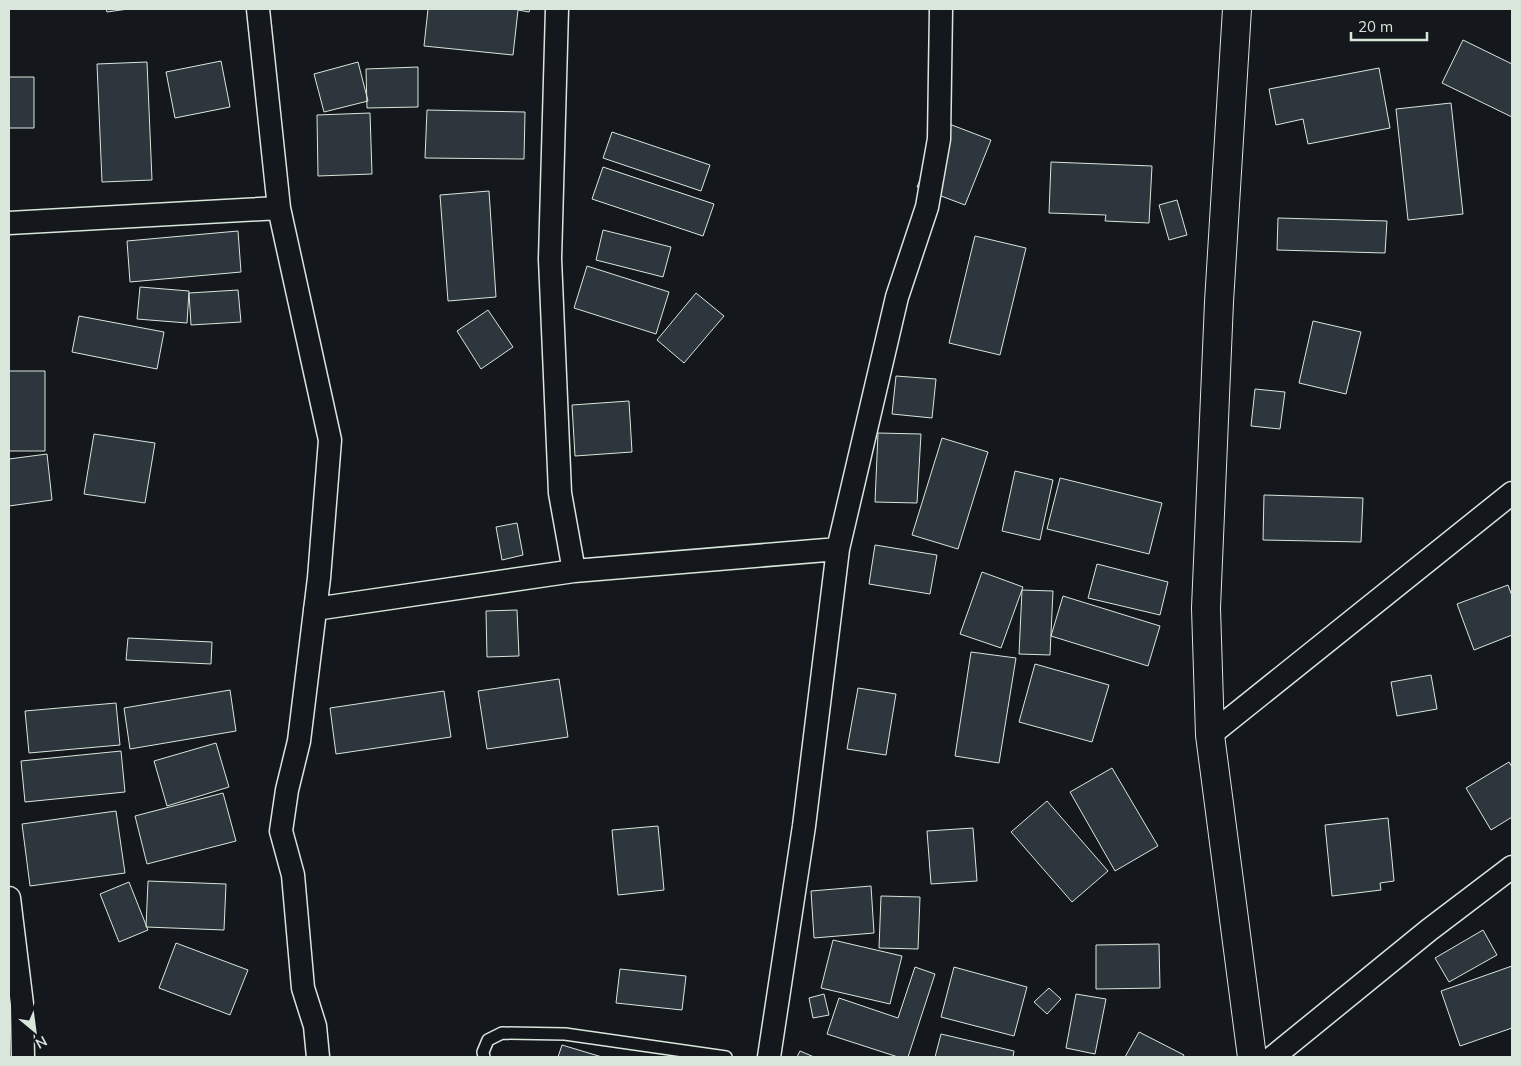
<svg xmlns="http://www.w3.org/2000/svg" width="1521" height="1066" viewBox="0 0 1521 1066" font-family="Mulish,sans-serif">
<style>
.building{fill:#2c363c;stroke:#d8e6dc}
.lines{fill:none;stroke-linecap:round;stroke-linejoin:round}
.lane-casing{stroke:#d8e6dc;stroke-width:14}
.street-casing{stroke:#d8e6dc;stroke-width:25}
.secondary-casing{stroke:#d8e6dc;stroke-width:30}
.lane{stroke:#14181c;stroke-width:11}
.street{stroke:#14181c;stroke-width:22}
.secondary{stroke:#14181c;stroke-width:28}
</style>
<rect width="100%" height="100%" fill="#14181c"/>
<path class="building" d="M106,9H128L107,12Z
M428,9H530L529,12L518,10L513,55L424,46Z
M1463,40L1512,64V117L1442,83Z
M221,61L230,107L175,118L166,72Z
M147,62L152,180L102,182L97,64Z
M358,62L368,101L324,112L314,74Z
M418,67V107L367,108L366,69Z
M1379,68L1390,128L1308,144L1303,119L1276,125L1269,89Z
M9,77H34V128H9Z
M1451,103L1463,214L1408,220L1396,109Z
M427,110L525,112L524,159L425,158Z
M370,113L372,174L318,176L317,115Z
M944,122L991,140L965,205L917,187Z
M612,132L710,165L701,191L603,158Z
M1051,162L1152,166L1149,223L1105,221L1106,215L1049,213Z
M603,167L714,204L703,236L592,199Z
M489,191L496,297L448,301L440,195Z
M1177,200L1187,235L1169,240L1159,205Z
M1278,218L1387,221L1385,253L1277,250Z
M603,230L671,247L663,277L596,260Z
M238,231L241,272L130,282L127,241Z
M975,236L1026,248L1000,355L949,343Z
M587,266L669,292L656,334L574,308Z
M140,287L189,291L187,323L137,319Z
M238,290L241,322L191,325L189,293Z
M696,293L724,316L684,363L657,340Z
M488,310L513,347L481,369L457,331Z
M79,316L164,332L157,369L72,352Z
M1313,321L1361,332L1346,394L1299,383Z
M9,371H45V451H9Z
M896,376L936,379L932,418L892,414Z
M1255,389L1285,392L1280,429L1251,426Z
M629,401L632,452L575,456L572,405Z
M878,433L921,434L917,503L875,502Z
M94,434L155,443L145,503L84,494Z
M942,438L988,452L958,549L912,535Z
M47,454L52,500L9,506V459Z
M1015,471L1053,480L1040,540L1002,531Z
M1060,478L1162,503L1149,554L1047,529Z
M1264,495L1363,498L1361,542L1263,540Z
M517,523L523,555L502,560L496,527Z
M875,545L937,555L930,594L869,584Z
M1097,564L1168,582L1160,615L1088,598Z
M982,572L1023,587L1001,648L960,634Z
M1508,585L1512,596V635L1474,650L1457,604Z
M1022,590L1053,591L1050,655L1019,654Z
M1063,596L1160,626L1148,666L1051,636Z
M517,610L519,656L487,657L486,611Z
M128,638L212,642L211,664L126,660Z
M971,652L1016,658L999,763L955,756Z
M1035,664L1109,685L1092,742L1019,722Z
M1431,675L1437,709L1397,716L1391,682Z
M559,679L568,737L487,749L478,691Z
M858,688L896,694L886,755L847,749Z
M230,690L236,731L130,749L124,708Z
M444,691L451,737L336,754L330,708Z
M116,703L120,745L29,753L25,711Z
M216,743L229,787L167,806L154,761Z
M121,751L125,792L25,802L21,761Z
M1509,762L1512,767V817L1491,830L1466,788Z
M1112,768L1158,846L1115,871L1070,792Z
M223,793L236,841L147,864L135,816Z
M1047,801L1108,871L1072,902L1011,832Z
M116,811L125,873L30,886L22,824Z
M1388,818L1394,881L1380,883L1381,890L1332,896L1325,825Z
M658,826L664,890L618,895L612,830Z
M973,828L977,881L931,884L927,831Z
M148,881L226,884L224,930L146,927Z
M129,882L148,930L119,942L100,894Z
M871,886L874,933L814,938L811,891Z
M881,896L920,897L918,949L879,948Z
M1483,930L1497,955L1449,982L1435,958Z
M833,940L902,956L890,1004L821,988Z
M176,943L248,970L230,1015L159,988Z
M1159,944L1160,988L1096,989V945Z
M1512,966V1028L1460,1046L1441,991Z
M915,967L935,974L908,1057H898L827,1034L839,998L898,1018Z
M954,967L1027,987L1014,1036L941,1017Z
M620,969L686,976L682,1010L616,1003Z
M1049,988L1061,999L1047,1014L1034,1002Z
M824,994L829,1015L813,1018L809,998Z
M1076,994L1106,999L1095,1054L1066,1048Z
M1139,1032L1184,1055L1183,1057H1125Z
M941,1034L1014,1051L1013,1057H935Z
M562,1045L602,1057H558Z
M800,1051L814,1057H797Z"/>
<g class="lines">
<defs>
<path id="lane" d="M484,1057L483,1052L488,1040L502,1033L565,1034L726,1057"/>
<path id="street" d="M258,9L279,208L330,440L319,578L299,741L287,790L281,831L293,875L303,988L315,1026L318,1057
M557,9L550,259L560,493L574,571
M9,223L279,208
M315,609L574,571L838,549
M1210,735L1512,493
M9,898L22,1004L23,1057
M769,1057L804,826L838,549L897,297L927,207L939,139L941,9
M1273,1057L1429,930L1512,867"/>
<path id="secondary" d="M1237,9L1219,302L1206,608L1210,735L1252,1057"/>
</defs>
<use href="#lane" class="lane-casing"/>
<use href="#street" class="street-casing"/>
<use href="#secondary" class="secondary-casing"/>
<use href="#lane" class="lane"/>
<use href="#street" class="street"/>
<use href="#secondary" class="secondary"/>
</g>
<rect width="1521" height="1066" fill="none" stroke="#d8e6dc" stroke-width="20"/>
<g transform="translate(35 1031) rotate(151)" stroke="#14181c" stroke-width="4" paint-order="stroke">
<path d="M0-4L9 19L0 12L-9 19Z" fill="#d8e6dc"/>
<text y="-8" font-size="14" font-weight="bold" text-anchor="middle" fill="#d8e6dc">N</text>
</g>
<path d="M1351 32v8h76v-8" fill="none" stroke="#d8e6dc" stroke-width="2.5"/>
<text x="1358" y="32" font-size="15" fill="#d8e6dc" stroke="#14181c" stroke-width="4" paint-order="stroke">20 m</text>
</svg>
